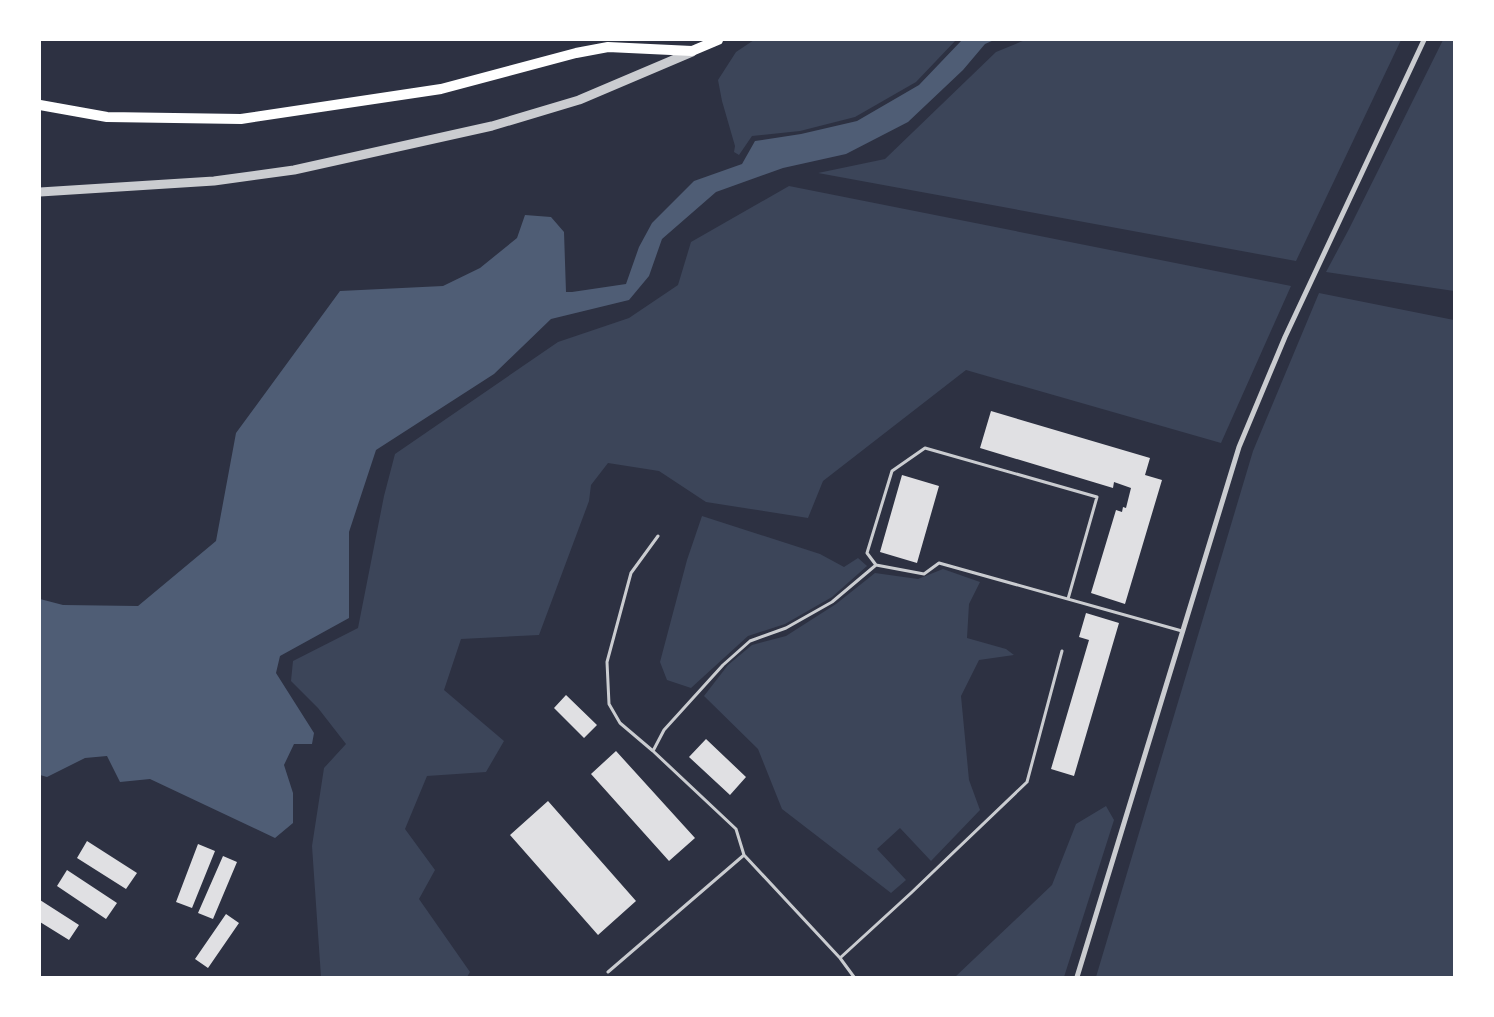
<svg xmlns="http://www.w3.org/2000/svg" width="1494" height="1017" viewBox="0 0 1494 1017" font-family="'DM Sans',sans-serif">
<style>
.green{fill:#3c4559}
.water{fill:#4f5d75}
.building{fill:#e0e0e3}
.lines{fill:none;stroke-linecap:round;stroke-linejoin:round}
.service{stroke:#caccd0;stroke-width:3}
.minor{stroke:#caccd0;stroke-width:5}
.tertiary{stroke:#caccd0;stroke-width:9}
.secondary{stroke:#fff;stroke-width:10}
</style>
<rect width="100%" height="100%" fill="#2d3142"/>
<path class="green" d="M754,40H956L916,82L855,117L800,131L752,136L739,155L734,152L735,146L722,101L718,80L736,52Z
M1025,40H1401L1296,261L818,173L885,159L996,52Z
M1443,40H1454V291L1326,272L1349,229Z
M789,186L1291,286L1221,443L966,370L823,481L808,518L706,502L659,471L608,463L591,485L589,501L539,635L461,639L444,690L504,741L486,772L427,776L405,829L435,870L419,899L470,972L467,977H321L312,846L324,768L346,744L318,708L291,681L293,661L358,628L384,496L395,454L558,342L629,318L678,285L691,242Z
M1319,293L1454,320V977H1096L1253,451Z
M702,516L820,554L844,567L858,558L867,566L832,597L785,624L748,636L691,688L667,680L660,662L687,560Z
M943,569L980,582L969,604L967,638L1006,649L1014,655L979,660L961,696L969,780L980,810L931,861L900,828L877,849L906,880L891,893L782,809L758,749L704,696L728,665L752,645L786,636L836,604L875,573L918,579Z
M1106,806L1114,820L1064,977H955L1052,885L1076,824Z"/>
<path class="water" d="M962,40H994L985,44L963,70L908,122L846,154L783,168L716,192L662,239L649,276L629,300L551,319L494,374L376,450L349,532V618L280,656L276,673L314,733L312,744H294L284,765L293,793V823L275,838L150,779L120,782L107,756L85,758L47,777L40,775V599L63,605L138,606L216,541L236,433L340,291L443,286L480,268L517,238L525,215L551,217L564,232L566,292H572L626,284L639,247L652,223L694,181L742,164L755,141L801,134L857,121L919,85Z"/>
<path class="building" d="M991,411L1150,458L1145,475L1162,480L1125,604L1091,593L1116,510L1122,512L1123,507L1126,508L1131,488L1114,482L1113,488L980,448Z
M902,475L939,486L917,563L880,552Z
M1086,613L1119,623L1074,776L1051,769L1089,640L1079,637Z
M566,695L597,725L584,738L554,708Z
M706,739L746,777L730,795L689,757Z
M616,751L695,838L669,861L591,774Z
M548,801L636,901L598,935L510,835Z
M87,841L137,873L126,889L77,858Z
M198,844L215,851L192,908L176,902Z
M223,856L237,862L213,919L198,913Z
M67,870L117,903L106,919L57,886Z
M40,900L79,925L69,940L40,922Z
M226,914L239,923L208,968L195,959Z"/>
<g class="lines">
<path class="service" d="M658,536L631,573L607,662L609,704L620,723L653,751L736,829L744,855
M1068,599L1097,497L925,448L892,471L867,553L876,565L924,574L939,563L1182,631
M653,751L664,730L723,665L750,641L786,628L832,602L876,565
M840,958L911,893L1027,782L1062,651
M608,972L744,855L840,958L854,977"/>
<path class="minor" d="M1077,977L1239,447L1285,337L1424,40"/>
<path class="tertiary" d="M40,192L214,181L294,170L492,126L579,100L692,52"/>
<path class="secondary" d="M40,105L107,117L241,119L441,89L576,53L608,47L692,51L718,40"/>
</g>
<rect width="1494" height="1017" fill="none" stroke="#ffffff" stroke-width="82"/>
</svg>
